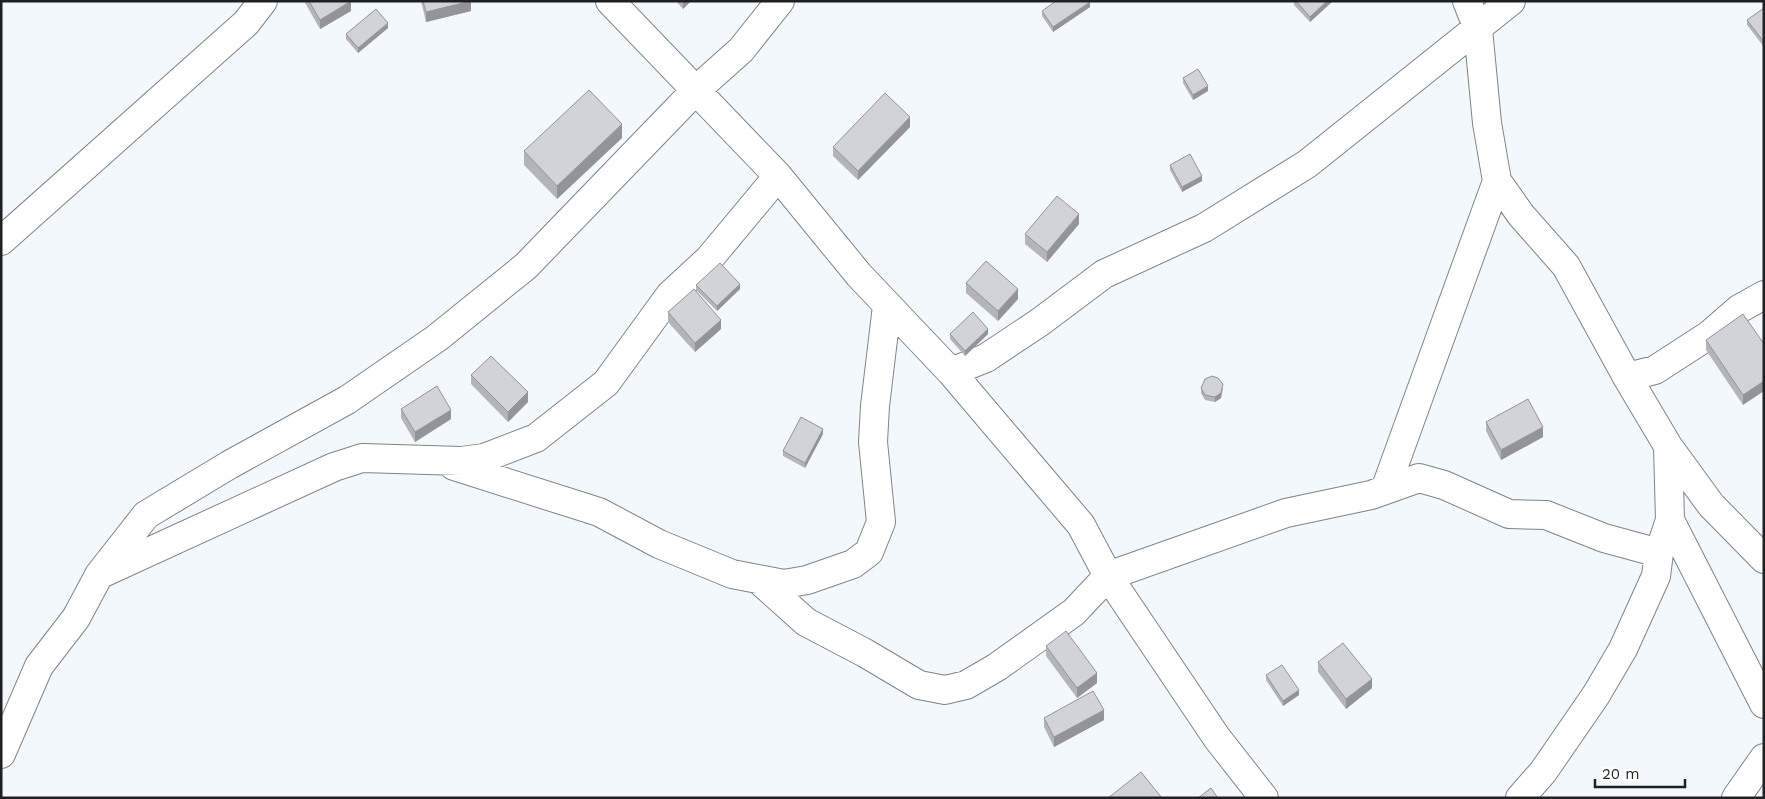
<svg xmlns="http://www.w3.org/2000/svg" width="1765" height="799" viewBox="0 0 1765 799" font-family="'Work Sans',sans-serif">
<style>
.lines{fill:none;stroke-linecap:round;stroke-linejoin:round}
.minor-casing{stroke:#7f8488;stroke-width:30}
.minor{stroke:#fff;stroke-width:28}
.wall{fill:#b4b5bb}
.shaded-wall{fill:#929498}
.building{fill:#d1d3d9;stroke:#929498}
</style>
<rect width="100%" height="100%" fill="#f3f8fd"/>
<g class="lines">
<defs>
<path id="minor" d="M610,1L778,176L859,275L951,372L1081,525L1108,576L1217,738L1264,798
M1467,1L1478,29L1487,123L1497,181L1521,215L1566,266L1627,377L1668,446L1711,505L1764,559
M1,241L246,23L263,1
M951,372L986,358L1040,322L1104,274L1204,228L1307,164L1511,1
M1627,377L1655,370L1709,335L1739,309L1764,295
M454,466L599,512L659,544L732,574L784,584L807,580L853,564L869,552L881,522L873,442L875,406L887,306
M1385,490L1497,181
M1670,520L1764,704
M105,572L334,467L362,458L461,461L484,458L536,438L606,383L670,295L709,259L778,176
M759,580L806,622L865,653L919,685L945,690L966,685L997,667L1074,612L1108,576L1286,513L1371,495L1419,478L1444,485L1509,514L1546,515L1604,538L1659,553
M1,754L39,666L76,618L99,575L146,515L229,465L347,400L437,338L526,266L695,91L741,50L780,1
M1520,798L1543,772L1596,695L1623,649L1656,576L1659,553L1670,520L1668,446
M1736,798L1764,758"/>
</defs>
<use href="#minor" class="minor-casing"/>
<use href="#minor" class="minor"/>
</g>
<path class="wall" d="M304,1H351V11L320,29Z
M421,1H471V11L426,22Z
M676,1H691L683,9Z
M1294,1H1333L1310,22L1294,5Z
M1090,7L1053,32L1042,16V11Z
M1764,8V47L1747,25V20Z
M388,28L358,53L346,39V34Z
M1183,78L1208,91L1193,100L1183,83Z
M910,127L858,180L833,156V147Z
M622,138L557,199L524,165V151Z
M1170,165L1202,181L1182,192L1170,170Z
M1079,224L1047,262L1025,244V234Z
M966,283L1018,299L998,321L966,293Z
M696,285L740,289L717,311L696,290Z
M668,312L721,329L695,352L668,322Z
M950,334H988L965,356L950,339Z
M1706,340L1764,344L1743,405L1706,350Z
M471,375L528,402L508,422L471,384Z
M1201,388L1223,389L1221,398L1215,402L1205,400L1201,393Z
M401,409L451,419L415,442L401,418Z
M1486,422L1543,437L1501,460L1486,431Z
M823,434L805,468L783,456V451Z
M1046,646L1097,683L1077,698L1046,656Z
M1318,662L1372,688L1346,709L1318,672Z
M1266,675L1299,695L1283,706L1266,680Z
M1044,718L1104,720L1054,747L1044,727Z"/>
<path class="shaded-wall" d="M351,1V11L320,29V20Z
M471,1V11L426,22V12Z
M683,1H691L683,9Z
M1327,1H1333L1310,22V17Z
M1090,2V7L1053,32V27Z
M388,23V28L358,53V48Z
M1208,86V91L1193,100V95Z
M910,117V127L858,180V171Z
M622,124V138L557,199V186Z
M1202,176V181L1182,192V187Z
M1079,214V224L1047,262V252Z
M740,284V289L717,311V306Z
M1018,289V299L998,321V311Z
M721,320V329L695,352V343Z
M988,329V334L965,356V351Z
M1764,381V391L1743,405V395Z
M1223,384L1221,398L1215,402V397Z
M528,392V402L508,422V412Z
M451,410V419L415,442V432Z
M1543,427V437L1501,460V450Z
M823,429V434L805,468V463Z
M1097,673V683L1077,698V688Z
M1372,679V688L1346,709V699Z
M1299,690V695L1283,706V701Z
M1104,710V720L1054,747V737Z"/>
<path class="building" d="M309,1H351L320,20Z
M423,1H471L426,12Z
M1056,1H1090V2L1053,27L1042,11Z
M1296,1H1327L1310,17Z
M1764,8V42L1747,20Z
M376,9L388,23L358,48L346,34Z
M1198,69L1208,86L1193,95L1183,78Z
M589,90L622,124L557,186L524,151Z
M885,93L910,117L858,171L833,147Z
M1190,154L1202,176L1182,187L1170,165Z
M1057,196L1079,214L1047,252L1025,234Z
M986,261L1018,289L998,311L966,283Z
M720,263L740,284L717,306L696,285Z
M694,289L721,320L695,343L668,312Z
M973,312L988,329L965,351L950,334Z
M1743,314L1764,344V381L1743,395L1706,340Z
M491,356L528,392L508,412L471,375Z
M1212,376L1218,378L1223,384L1221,393L1215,397L1205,395L1201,388L1205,379Z
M437,386L451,410L415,432L401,409Z
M1528,399L1543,427L1501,450L1486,422Z
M801,417L823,429L805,463L783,451Z
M1066,631L1097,673L1077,688L1046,646Z
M1343,643L1372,679L1346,699L1318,662Z
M1282,665L1299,690L1283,701L1266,675Z
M1093,691L1104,710L1054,737L1044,718Z
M1141,772L1162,798H1136L1135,797L1134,798H1108Z
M1211,788L1218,798H1198Z"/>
<rect width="1765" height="799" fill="none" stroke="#1e2021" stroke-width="5"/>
<path d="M1595 779v8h90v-8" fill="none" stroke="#1e2021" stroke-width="2.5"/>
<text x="1602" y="779" font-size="15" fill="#1e2021" stroke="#ffffff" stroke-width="4" paint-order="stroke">20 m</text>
</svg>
